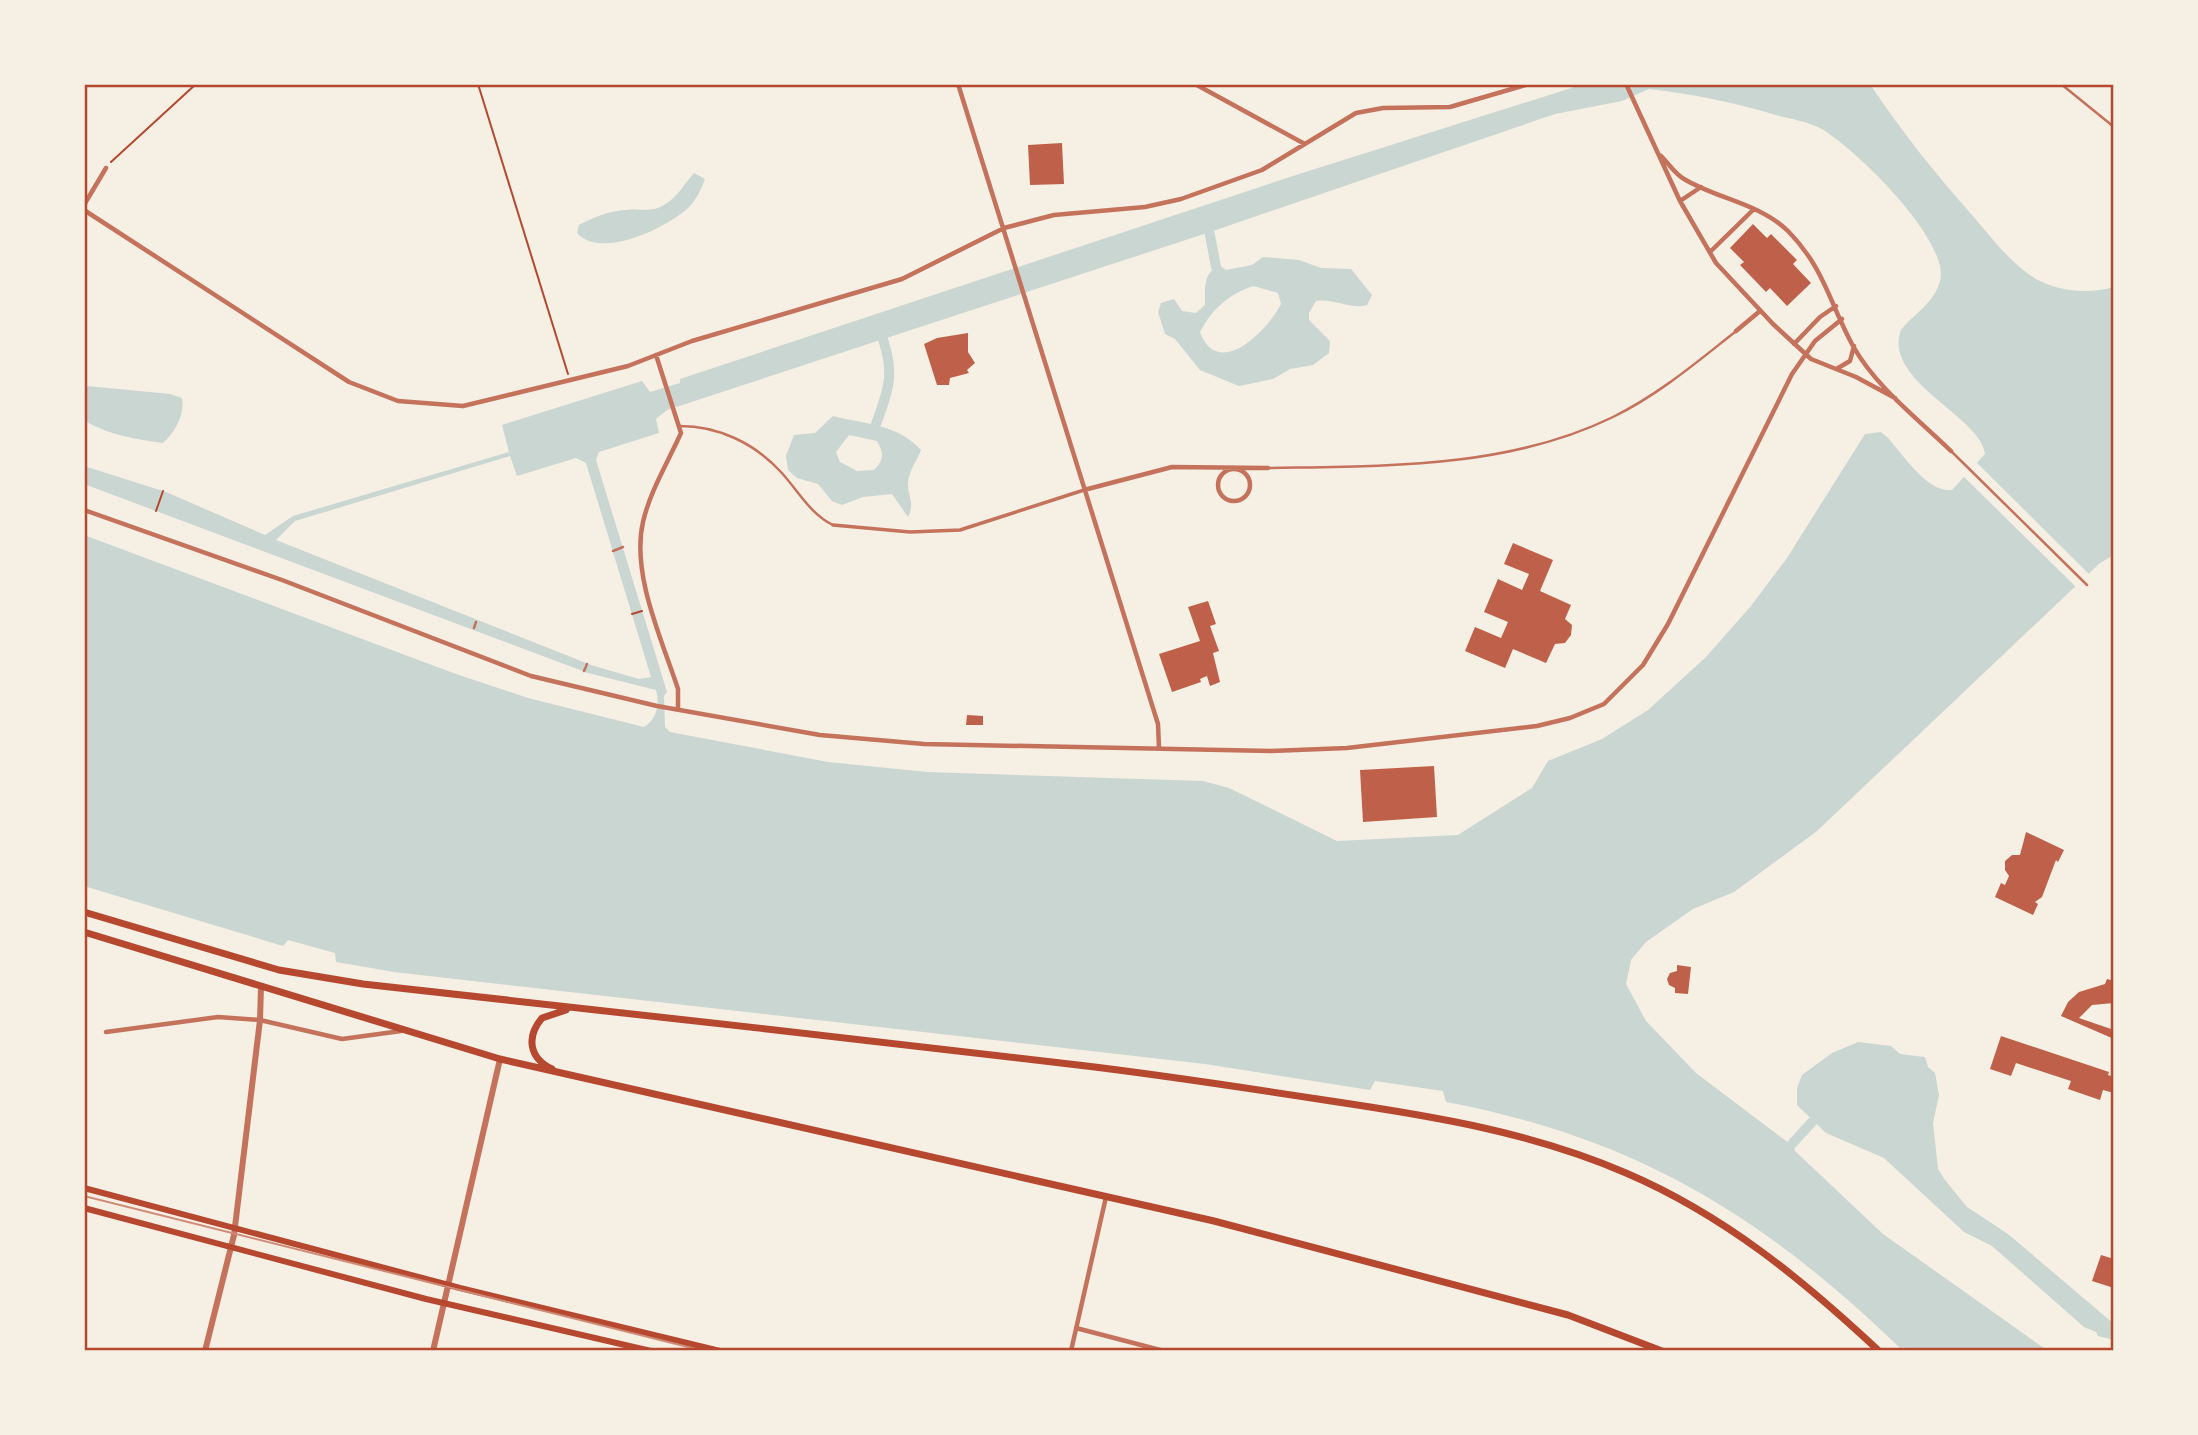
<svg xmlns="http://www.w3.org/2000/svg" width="2198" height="1435" viewBox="0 0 2198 1435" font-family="Manrope,sans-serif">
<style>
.water{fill:#c9d6d2;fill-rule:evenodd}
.pier{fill:#f6efe4}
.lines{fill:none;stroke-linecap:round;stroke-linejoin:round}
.canal{stroke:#c9d6d2;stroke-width:10}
.building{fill:#bf614a}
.path{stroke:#b5482f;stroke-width:2}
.service{stroke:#c5725c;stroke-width:2.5}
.pedestrian{stroke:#c5725c;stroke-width:3.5}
.minor{stroke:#c5725c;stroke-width:4.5}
.tertiary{stroke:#c5725c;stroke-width:6}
.secondary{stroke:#b5482f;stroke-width:6}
.primary{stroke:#b5482f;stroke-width:7}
.tram{stroke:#cf8b77;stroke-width:2}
.neatline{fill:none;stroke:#b5482f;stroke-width:2.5}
</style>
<rect width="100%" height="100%" fill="#f6efe4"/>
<path class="water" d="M1584,84H1870C1902,132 1934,172 1972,215C1991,237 2010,263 2036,279C2059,292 2089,294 2114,287V555L2100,563L1817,831L1734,892L1693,909L1646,942L1631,960L1626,984L1646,1021L1696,1073L1794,1147L1795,1151L1883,1234L2048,1351H1912L1903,1347L1901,1349C1763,1216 1637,1138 1446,1102L1443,1091L1375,1081L1370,1090L1205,1064L394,972L336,962L335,953L288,940L283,946L84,886V535L456,674L528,698L644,727C657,719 660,704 656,690L588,673L84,484V466L166,492L265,535L293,516L509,452L502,425L642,381L650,392L680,383V379L1293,176ZM1649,89C1693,94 1737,103 1779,116C1792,119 1808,122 1820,128C1854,147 1951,241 1940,281C1935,302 1914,314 1901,330C1882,381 1982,417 1985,454L1952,490C1927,493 1903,454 1887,437L1881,432L1865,434L1787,558L1751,606L1706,657L1648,710L1602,739L1548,761L1532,788L1458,835L1337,841L1229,788L1203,781L927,772L828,762L670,732L665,727L664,696L667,692L596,460L599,452L659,433L656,419L667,410L1213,231L1555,114L1622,101ZM510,456L517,476L576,458L586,463L651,677L639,679L591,665L276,540L295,521Z
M694,173L705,179C701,190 696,200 688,208C666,228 601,260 577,233L579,225C594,217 609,211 626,210C640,208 651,213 664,205C678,197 684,184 694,173Z
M1263,257L1299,260L1321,268L1351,269L1372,295L1367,305C1351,310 1334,298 1316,301L1309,313V320L1330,341L1329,353L1313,365L1290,369L1273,379L1239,386L1200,370L1175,339L1165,334L1158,312L1161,303L1174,299L1182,311L1196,313L1205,305C1205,288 1203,274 1219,265L1226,270L1252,265ZM1253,286L1278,293L1281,304C1268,330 1218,381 1200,332C1213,308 1228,295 1253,286Z
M87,386L170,394L182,398C185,415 175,432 163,443C136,439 107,435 84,420V388Z
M833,416C864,424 898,424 921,450C917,461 909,470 908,483C908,497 915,503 908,517L892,494L863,497L842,505L832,501L818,484L797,478L788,470L786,456L794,435L815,433ZM849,435L877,441C884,453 884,460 874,470L857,471L840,462L836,452Z
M1858,1042L1891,1046L1900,1054L1925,1057L1928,1067L1935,1073L1939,1095L1933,1123L1938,1169L1945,1180L1967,1207L2008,1234L2114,1324V1340L2098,1336L2096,1332L2084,1327L1992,1246L1964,1232L1884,1158L1826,1133L1797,1105V1088L1802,1075L1832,1053Z"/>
<path class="pier" d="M1975,461L2091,576L2077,588L1961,474Z"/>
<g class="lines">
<path class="canal" d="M1207,219L1216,267
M876,424C891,384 895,369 879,328
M1791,1145L1812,1122"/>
</g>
<path class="building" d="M1062,143L1064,184L1030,185L1028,145Z
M1753,224L1767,238L1771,234L1797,260L1793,264L1811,283L1787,306L1770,288L1766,292L1740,265L1744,262L1730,248Z
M968,333V352L975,363L967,370L969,373L950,378L949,385H937L924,344L937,338Z
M1513,543L1553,560L1540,591L1571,605L1565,619L1572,625L1571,635L1565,643L1555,644L1546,663L1513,649L1505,668L1465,651L1475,627L1501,638L1508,622L1484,612L1498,579L1522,590L1529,574L1504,564Z
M1208,601L1216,624L1210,626L1219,651L1213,653L1220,682L1210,686L1207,676L1200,679L1201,682L1172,692L1159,654L1200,641L1188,607Z
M967,715L983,716V725H966Z
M1434,766L1437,817L1363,822L1360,770Z
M2026,832L2064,850L2058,862L2056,860L2042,897L2035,902L2038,904L2033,915L1995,897L2001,883L2005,885L2009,876L2005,870V861L2012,855H2020Z
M1677,965L1691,967L1688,994L1675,993V988L1669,985L1667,979L1670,973L1677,971Z
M2107,979L2114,981V1003L2092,1005L2079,1018L2114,1030V1039L2061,1016L2068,1002L2079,992L2105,984Z
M2001,1036L2109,1072L2108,1075L2114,1077V1093L2103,1090L2100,1100L2068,1089L2071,1081L2016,1063L2011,1076L1990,1069Z
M2101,1255L2114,1259V1288L2092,1281Z"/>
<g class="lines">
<path class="path" d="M478,84L568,374
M111,162L196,84
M156,511L163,491
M632,614L642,611"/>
<path class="service" d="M2061,84L2114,127
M680,426C718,426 754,443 780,471C798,490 809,513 833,525
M1951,451L2087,585
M1268,468C1383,466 1507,469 1613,417C1658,395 1697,362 1735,332
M613,551L623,547
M474,628L476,622
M584,671L587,664"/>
<path class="pedestrian" d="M833,525L910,532L960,530L1084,490"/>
<path class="minor" d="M958,84L1158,724L1159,748
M1195,84L1303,143
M1626,84L1680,201L1716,263L1773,324L1811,359L1856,377L1895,398
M1661,156C1669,164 1675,174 1684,179C1717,199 1759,203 1788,231C1825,269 1829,302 1853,346C1876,387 1917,418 1951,451
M1680,201L1701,187
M84,205L106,168
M84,210L349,382L398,401L463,406L628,366L692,341L902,279L1004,228L1054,215L1145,207L1181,199L1262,170L1356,113L1383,108L1450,107L1529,84
M1710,252L1754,209
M1736,331L1760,311
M1794,344L1820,317L1836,306
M656,355L681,433C668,462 650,491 643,522C631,574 662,640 678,689V709
M1838,368L1850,361L1854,346
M1218 485a16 16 0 1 1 32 0a16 16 0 1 1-32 0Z
M1084,490L1172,467L1268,468
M84,510L282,580L531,676L657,706L820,735L924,744L1271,751L1347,748L1537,726L1570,718L1604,704L1643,665L1668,624L1792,374L1815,341L1842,319
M106,1032L218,1017L260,1020L342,1039L401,1031
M1076,1328L1164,1351
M1071,1351L1106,1197"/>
<path class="tertiary" d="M205,1351L234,1235L260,1020L261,987
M433,1351L500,1059"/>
<path class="secondary" d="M84,1188L460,1288L720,1351
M84,1208L426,1299L651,1351"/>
<path class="primary" d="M84,912L279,970L363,984C601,1010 840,1037 1078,1065C1163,1075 1247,1088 1331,1101C1432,1116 1531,1132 1626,1173C1724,1215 1802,1279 1879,1351
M84,932L500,1059L1214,1221L1568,1315L1662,1351
M552,1069C529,1058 526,1037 542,1018L566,1010"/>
<path class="tram" d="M84,1196L704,1351"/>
</g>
<rect width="2198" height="1435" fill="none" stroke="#f6efe4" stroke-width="172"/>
<rect x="86" y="86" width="2026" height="1263" class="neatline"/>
</svg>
